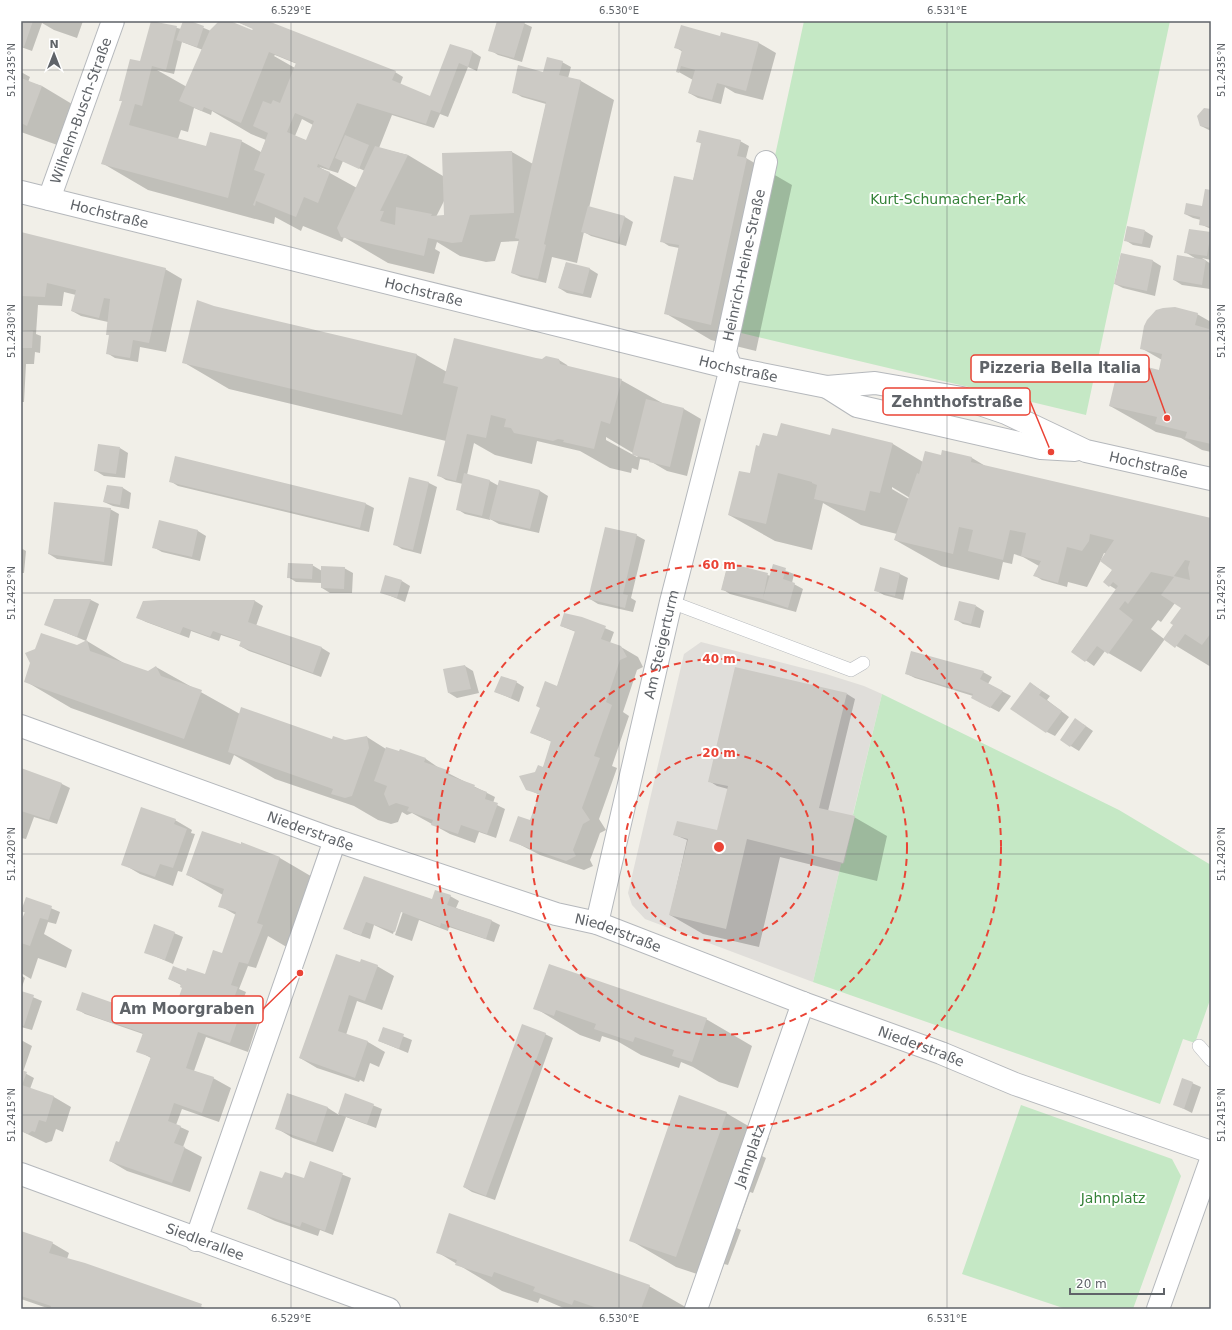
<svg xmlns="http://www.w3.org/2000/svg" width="1232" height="1330" viewBox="0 0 1232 1330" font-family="'DejaVu Sans',sans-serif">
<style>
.industrial{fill:#e0deda}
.green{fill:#c5e8c5}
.shadow{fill:#0003;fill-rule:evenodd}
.building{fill:#cccac5;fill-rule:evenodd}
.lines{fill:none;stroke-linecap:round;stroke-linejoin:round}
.service-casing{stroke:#b5b8bc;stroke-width:14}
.minor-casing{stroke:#b5b8bc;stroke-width:24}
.tertiary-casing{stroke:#b5b8bc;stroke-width:24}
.service{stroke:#fff;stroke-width:13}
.minor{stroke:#fff;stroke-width:22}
.tertiary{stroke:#fff;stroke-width:22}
.ticks{fill:none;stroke:#5f6368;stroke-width:1;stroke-opacity:0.45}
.ring{fill:none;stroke:#ea4335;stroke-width:2;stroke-dasharray:7 5}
.labels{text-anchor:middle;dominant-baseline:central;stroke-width:4;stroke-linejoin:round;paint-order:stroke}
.street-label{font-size:14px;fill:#5f6368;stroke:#fff}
.park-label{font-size:14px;fill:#348238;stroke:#fff}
.centre{fill:#ea4335;stroke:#fff;stroke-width:2}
.ring-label{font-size:12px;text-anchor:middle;font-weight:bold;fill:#ea4335;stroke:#fff;stroke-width:4;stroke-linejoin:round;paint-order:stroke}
.leader{fill:none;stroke:#ea4335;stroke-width:1.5}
.callout-dot{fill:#ea4335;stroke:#fff;stroke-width:1.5}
.callout{fill:#fff;stroke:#ea4335;stroke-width:1.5}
.callout-label{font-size:15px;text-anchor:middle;font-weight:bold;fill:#5f6368}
.neatline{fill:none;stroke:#5f6368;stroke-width:1.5}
.ticks-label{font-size:10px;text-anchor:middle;fill:#5f6368}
</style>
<rect width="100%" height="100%" fill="#f1efe8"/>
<path class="industrial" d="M701,642L826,674L864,686L882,694L853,814L856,816L844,863L841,864L813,982L645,919L632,905L628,893L684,654Z"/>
<path class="green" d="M804,21H1170L1086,415L737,332Z
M882,694L1119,810L1211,865V997L1195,1043L1183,1039L1160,1104L813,982L841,864L844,863L855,816L853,815Z
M1021,1105L1172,1159L1181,1176L1133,1309H1066L962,1274Z"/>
<path class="shadow" d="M21,21H83L77,38L54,30L42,23L32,51L21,47Z
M152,21L181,29L184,21H187L211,31L221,21H227L253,31L254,29L235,21H266L395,72L403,77L400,85L430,98L451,45L473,52L481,57L477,71L468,67L448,117L440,114L434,128L392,115L379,148L408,155L443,176L512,152L533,164L546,104L522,97L513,92L562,62L571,67L568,78L581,81L614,100L589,208L625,217L633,222L626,246L591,236L584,232L577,263L552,257L546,283L521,277L512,273L519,241L501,242L495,261L486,262L460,256L437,242L435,249L440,252L434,274L388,263L344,237L342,242L303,226L301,231L275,217L274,224L148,190L102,163L123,102L121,100L141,63ZM182,42L203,50L187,87L157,70L174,74ZM275,55L297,64L295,68L274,56ZM194,108L211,115L212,111L251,134L266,140L261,152L241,141L207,147L178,139L181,130L188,132ZM302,119L313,125L307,141L295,136ZM343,161L365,171L357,188L319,167L338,173ZM444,201L445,216L436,217Z
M498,21H519L532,27L522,62L498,55L490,50Z
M722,33L759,43L776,53L763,100L735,93L725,87L721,104L698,98L689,93L693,80L677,71L683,52L675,47L721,37Z
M21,72L30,77L28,82L42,86L87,113L74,151L21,132Z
M1211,110V131L1201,126Z
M697,141H740L749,146L746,158L792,185L756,351L711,340L665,313L679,248L669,246L661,241L693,181L702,144Z
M1211,191V229L1200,224L1201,220L1193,218L1185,214L1203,207Z
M1145,231L1153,236L1150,248L1133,245L1125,240Z
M21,233L165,269L182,279L166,352L140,347L138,362L115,358L107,353L110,336L107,334L108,322L81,316L72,311L76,295L64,292L62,306L38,305L36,334L41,336L40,353L35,352L34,364H26L24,402H22L21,413Z
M1210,233L1211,260L1202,258L1211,264L1210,289L1182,285L1174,280L1198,260L1185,252Z
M1121,254L1153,261L1161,266L1155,296L1123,288L1115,284Z
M566,263L590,269L598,274L591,298L567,293L559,288Z
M214,307L417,355L447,372L559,360L567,365L568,367L621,380L664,404L684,409L701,419L687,476L667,471L650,461L640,459L638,470L632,468L631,473L610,468L580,451L537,441L532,464L495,455L474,443L467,475L490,481L499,486L540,491L548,496L539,533L499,524L490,519V520L465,514L457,509L463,484L446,480L438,475L446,441L229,389L183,362ZM606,437L638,456L637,457L606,440Z
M1197,314L1211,322V452L1202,450L1181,438L1156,432L1110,406L1159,371L1162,360L1141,348Z
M831,436L893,444L923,462L942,456L943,452L972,458L987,467L1211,519V667L1165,639L1141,672L1105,651L1094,666L1072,651L1117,590L1104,582L1113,569L1101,560L1087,587L1068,582L1067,587L1042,580L1034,575L1039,566L1023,557L1014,554L1012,564L1003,562L999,580L941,566L895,540L897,534L861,525L823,503L812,550L775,541L729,515L750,474L760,447L778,437ZM892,487L910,498L909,499L892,489ZM1104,553L1107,554L1101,560ZM1175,603L1182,607L1174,625L1164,639L1151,629L1158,620L1161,622Z
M120,448L128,453L125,478L104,476L96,471Z
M176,457L366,504L374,508L369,532L178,486L170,481Z
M410,478L429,483L437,487L421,554L402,549L394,544Z
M107,486L123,488L131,493L129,509L113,506L104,502Z
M110,509L119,514L112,566L57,559L49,554Z
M160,522L198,531L206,536L200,561L162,552L153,547Z
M636,535L645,540L631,598L636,601L633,612L598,604L590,599Z
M21,548L26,551L24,573H21Z
M728,564L771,576L774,566L794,574L792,583L803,589L796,612L730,594L722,589Z
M312,565L322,571L344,568L353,573L352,593H330L322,588V583L296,582L288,577Z
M881,569L900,574L908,578L903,600L884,595L875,590Z
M402,581L410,586L405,602L381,592Z
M91,600L99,604L86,641L45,624Z
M255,601L263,606L256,626L322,648L330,653L321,677L249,651L240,646L242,642L221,635L219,641L191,631L189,638L146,622L138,618L143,602Z
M976,606L984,611L980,628L963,624L955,619Z
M581,618L614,632L610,643L621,647L638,657L643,667L637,670L623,712L629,716L612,766L617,768L599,819L606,830L600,833L595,847L590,860L593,866L584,870L540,855L511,840L531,821L540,795L527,789L536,773L543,768L552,742L532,733L557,687L576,632L561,626Z
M87,641L127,665L148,672L156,667L240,714L333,741H345L367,737L386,749L426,759L442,770L495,797L493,803L505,809L496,838L479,832L475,843L450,834L412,813L407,815L402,812L398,822L391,824L378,820L354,806L275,779L234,755L230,765L71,708L25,681Z
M912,652L983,672L992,677L988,684L1011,696L999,712L980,702L973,696L915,678L907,674Z
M465,666L473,671L479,693L457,698L449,693Z
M516,682L524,687L519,702L496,692Z
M1030,683L1050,696L1047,700L1069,717L1055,736L1047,732Z
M847,694L855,699L828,811L854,817L887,836L877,881L780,857L759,947L703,934L670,915L687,840L675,835L718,832L728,789L717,786L709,781Z
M1083,724L1093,731L1079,751L1061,740Z
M21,769L62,784L70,788L57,824L34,817L26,839L21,838Z
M175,820L192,830L191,833L195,834L182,872L178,871L173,886L140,874L123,864Z
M242,844L280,858L326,885L303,949L308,952L307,954L290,949L268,936L256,968L248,966L239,989L246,992L240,1008L259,1018L248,1052L206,1037L194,1071L213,1078L231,1088L219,1122L182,1109L176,1125L189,1131L183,1147L202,1157L190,1192L127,1171L110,1161L120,1143L151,1058L138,1051L143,1034L85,1014L77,1009L118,1006L155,1019L173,1018L183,988L181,985L169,979L186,972L205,975L223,954L236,915L220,906L223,895L188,875Z
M364,877L433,900L436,891L450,896L459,901L456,908L492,921L500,925L494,942L449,927L448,931L419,920L412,941L395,935L409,894H407L393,934L374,925L370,939L353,933L345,928Z
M27,898L60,912L56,924L48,922L44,934L72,950L66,968L38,958L31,979L21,973V922L26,913L22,911Z
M174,933L183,937L173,964L145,952Z
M361,963L377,966L394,976L382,1010L357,1001L346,1035L368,1042L385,1052L379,1067L370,1063L364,1082L360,1080L359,1082L317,1068L300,1058Z
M21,975L25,978L21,990Z
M21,992L42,1001L32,1030L21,1027Z
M535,1008L706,1019L752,1046L738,1088L719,1082L693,1067L681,1062L679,1068L641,1055L617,1041L602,1036L600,1042L580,1035Z
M383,1028L412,1040L408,1053L379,1041Z
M545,1034L553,1038L495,1200L472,1192L464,1187Z
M21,1040L32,1046L23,1072L34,1078L30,1089L54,1097L71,1107L63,1132L56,1129L52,1141L46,1143L21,1131Z
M1183,1079L1201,1087L1192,1113L1174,1104Z
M288,1094L328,1108L339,1115L346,1094L382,1109L376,1128L346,1117L333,1152L293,1138L276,1128Z
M726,1113L769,1138L762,1156L766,1158L753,1193L750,1192L737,1228L741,1230L728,1265L724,1264L718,1281L676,1267L630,1240Z
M311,1162L351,1178L333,1235L320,1230L318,1236L275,1221L248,1208L283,1180H305Z
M21,1232L52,1243L69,1253L67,1259L208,1309H50L21,1299Z
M437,1252L649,1286L689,1309H566L540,1298L538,1303L502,1291Z"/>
<path class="building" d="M21,21H33L24,47L21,46Z
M151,21L177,26L166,70L152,66L142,106L135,104L129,125L206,146L210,132L242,140L228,198L101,164L122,101H119L130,59L140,61Z
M183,21H190L204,26L197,47L176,40Z
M219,21H230L252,30L253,29L235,21H268L396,71L392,80L430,96L450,44L473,51L468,67L459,63L440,113L431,110L426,124L357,103L329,169L318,164L317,167L330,172L318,203L304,197L296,217L256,201L255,206L253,205L265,174L254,170L268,133L253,126L263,101L271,104L273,100L280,103L296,63L269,52L241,123L204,107L202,111L179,101L210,30ZM295,113L314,121L306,140L287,132Z
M497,21L525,22L514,58L488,51Z
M681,25L720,36L721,32L759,42L746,91L717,83L712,100L688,93L695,70L681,66L679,73L676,72L682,50L674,48Z
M547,57L563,61L559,75L581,80L544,244L546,245L538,279L511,273L519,239L515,238L546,102L512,93L518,65L543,72Z
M21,78L42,86L27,126L21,123Z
M1204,108L1211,109V128L1200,126L1197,116Z
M699,130L741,140L737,156L747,158L711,325L664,314L679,245L660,242L674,176L693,180L701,143L696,142Z
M345,135L369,145L359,169L335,158Z
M375,146L408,155L380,211H384L380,221L395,225L396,207L432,214L431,216L444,215L442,153L512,151L514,213L470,215L462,242L452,243L428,238L424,256L341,237L337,228Z
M1205,189L1211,190V227L1199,225L1200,217L1184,214L1186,203L1202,206Z
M588,206L625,216L618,242L581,232Z
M1127,226L1145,230L1142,244L1124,241Z
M1189,229L1211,232L1207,256L1184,253Z
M21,232L166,268L149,343L133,340L130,358L106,354L109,335H106L110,299L104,298L99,318L71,311L76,290L47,283L45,297L21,296Z
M1121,253L1153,260L1147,291L1114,284Z
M1177,255L1206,260L1202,285L1173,280Z
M566,262L590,268L583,294L558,288Z
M197,300L214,306L417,354L402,415L182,363Z
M1175,307L1198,313L1195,325L1209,329L1211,322V389L1209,399L1211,400V444L1185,438L1187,432L1155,424L1157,417L1109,406L1120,360L1159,370L1162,354L1140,349L1144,326L1147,320L1156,310L1163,308Z
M21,330L33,331L32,348H21Z
M454,338L536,358L542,359L546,356L559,359L560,364L622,379L610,424L601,421L594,449L563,442L564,440L558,439L553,441L514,433L511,428L504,427L506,419L491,415L486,438L467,434L456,481L437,476L458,387L443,383Z
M646,399L684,408L670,467L649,462L650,459L632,455Z
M781,423L830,435L832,428L893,443L880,493L870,491L865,511L814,499L817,485L812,483V482L778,473L766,524L728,515L739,471L750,473L756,445L759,446L763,433L777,436Z
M98,444L120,447L116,474L94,471Z
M942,450L972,457L971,462L1211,518V633L1202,645L1185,634L1175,648L1163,639L1173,625L1170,623L1181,608L1161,595L1174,577L1151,572L1128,604L1125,601L1119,609L1133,620L1108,654L1097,646L1085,662L1071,652L1118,586L1113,582L1109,587L1103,582L1112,570L1100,561L1114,540L1090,534L1089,541L1082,551L1067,547L1058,583L1033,576L1041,561L1021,556L1026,533L1010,530L1003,560L968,551L973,530L959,527L953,554L894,540L917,473L919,474L925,451L941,455ZM1185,560L1190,561L1188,568L1190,580L1174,576Z
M175,456L366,503L360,528L169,482Z
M464,473L490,480L482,516L456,510Z
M409,477L429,482L413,550L393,545Z
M499,480L540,490L530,529L489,519Z
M107,485L123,487L120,505L103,502Z
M54,502L111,508L104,562L48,554Z
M159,520L198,530L192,557L152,548Z
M605,527L637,534L623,594L628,595L625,608L588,599Z
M288,563L313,564L312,579L287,578Z
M728,563L768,573L763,598L773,564L786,568L783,579L795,583L788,608L762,599L721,590Z
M321,566L345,567L344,589L321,588Z
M880,567L900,573L895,596L874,591Z
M385,575L402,580L397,598L380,593Z
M54,599H91L77,637L44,625Z
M160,600H255L248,622L322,647L313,673L239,646L241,641L213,631L210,637L183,627L180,634L136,618L143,601Z
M959,601L976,605L971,624L954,620Z
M564,613L582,617L606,626L601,639L621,646L627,657L620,660L606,702L612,705L594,756L600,758L582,808L590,820L583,824L573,850L576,856L566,861L509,841L518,816L530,820L539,794L526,790L519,776L535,772L538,765L543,767L551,741L530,733L540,708L536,706L545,681L557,686L575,631L560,626Z
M41,633L77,645L87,640L90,651L148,671L156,666L161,676L202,690L184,739L24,682L30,663L25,653L35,649Z
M911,651L984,671L980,679L1003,691L990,708L971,698L973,694L905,674Z
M465,665L471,689L448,693L443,669Z
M735,667L847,693L819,808L855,816L843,863L747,839L726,929L669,915L688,839L673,835L677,821L717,830L728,786L708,782Z
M501,676L517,681L511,698L494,692Z
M1030,682L1042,691L1039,695L1062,711L1046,733L1010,709Z
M241,707L332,739L333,736L345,740L367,736L369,748L352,796L345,798L331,794L333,789L228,752Z
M1075,718L1086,726L1070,747L1060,740Z
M386,747L399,751L400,749L426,758L424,762L450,771L448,775L475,785L474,787L487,792L485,799L498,803L487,834L461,825L458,834L431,825L433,820L407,811L409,807L396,803L389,806L384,794L387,786L374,781Z
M21,768L62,783L49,820L21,811Z
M141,807L176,819L174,824L187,829L173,868L160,864L155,877L121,865Z
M202,831L241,844V842L280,857L257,923L263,925L248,964L239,962L231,985L238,987L232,1004L242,1008L230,1043L198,1032L186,1068L214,1077L202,1113L174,1103L168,1121L181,1126L174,1143L185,1147L172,1183L109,1161L116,1141L119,1142L151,1057L136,1052L143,1033L117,1024L123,1006L154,1017L156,1011L172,1017L182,988L180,987L181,984L168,979L173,966L186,971L187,968L205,974L213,950L222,953L236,912L218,907L224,889L186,875Z
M364,876L432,899L435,890L451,895L447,905L492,920L486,939L441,923L440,927L401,912L395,932L366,922L361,935L343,929Z
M26,897L52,906L48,920L40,918L30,946L21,943V921L25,912L21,911Z
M154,924L175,932L165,960L144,953Z
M336,954L360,962L361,959L378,965L365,1001L349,995L338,1031L368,1041L355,1078L299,1058Z
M549,964L707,1018L692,1062L672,1056L674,1050L635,1037L633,1042L594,1029L596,1024L556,1010L554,1016L533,1009Z
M21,991L34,995L24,1026L21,1025Z
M82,992L119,1005L112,1023L76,1010Z
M522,1024L546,1033L486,1196L463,1187Z
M383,1027L404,1034L399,1049L378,1041Z
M21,1070L27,1072L22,1085L54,1096L46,1122L39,1120L35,1132L32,1131L28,1134L21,1131Z
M1182,1078L1193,1082L1184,1109L1173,1105Z
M287,1093L328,1107L316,1143L275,1129Z
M345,1093L374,1104L367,1124L338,1114Z
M679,1095L727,1112L676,1257L629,1241Z
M310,1161L343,1173L325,1231L302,1222L300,1227L247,1209L260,1171L282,1178L285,1172L304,1178Z
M449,1213L650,1285L641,1309H600L574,1300L572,1305L533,1291L535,1287L494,1272L492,1277L455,1265L457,1260L436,1253Z
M21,1231L53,1242L49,1253L85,1263L202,1304L200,1309H50L51,1306L21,1296Z"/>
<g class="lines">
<defs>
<path id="service" d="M671,602L851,670L863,663
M1199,1046L1211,1060"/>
<g id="minor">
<path id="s1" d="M49,199L113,21"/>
<path id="s2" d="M21,726L335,840L556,914L597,923L803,1003L941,1053L1015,1084L1211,1152"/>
<path id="s3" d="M597,923L671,602L731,368L725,352L766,162"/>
<path id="s4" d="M21,1174L389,1309"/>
<path d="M196,1240L335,840"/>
<path id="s5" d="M696,1309L803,1003"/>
<path d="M1158,1309L1211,1160"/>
</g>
<g id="tertiary">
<path id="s6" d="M21,192L731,368L827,387L875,383L962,398L1006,413L1086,451L1211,479"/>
<path d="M827,387L857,406L1041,448L1075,450"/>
</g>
</defs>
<use href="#service" class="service-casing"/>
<use href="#minor" class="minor-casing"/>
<use href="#tertiary" class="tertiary-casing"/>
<use href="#service" class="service"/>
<use href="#minor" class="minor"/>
<use href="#tertiary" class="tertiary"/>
</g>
<path class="ticks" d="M291,21V1309M619,21V1309M947,21V1309M21,70H1211M21,331H1211M21,593H1211M21,854H1211M21,1115H1211"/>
<g class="ring">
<circle cx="719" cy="847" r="94"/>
<circle cx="719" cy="847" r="188"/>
<circle cx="719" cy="847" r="282"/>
</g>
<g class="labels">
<g class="street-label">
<text stroke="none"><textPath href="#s1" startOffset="94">Wilhelm-Busch-Straße</textPath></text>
<text stroke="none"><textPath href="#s6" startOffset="91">Hochstraße</textPath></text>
<text stroke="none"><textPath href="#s3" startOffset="677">Heinrich-Heine-Straße</textPath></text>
<text stroke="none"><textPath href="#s6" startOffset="415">Hochstraße</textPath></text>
<text stroke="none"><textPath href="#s6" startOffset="739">Hochstraße</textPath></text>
<text stroke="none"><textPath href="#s6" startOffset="1165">Hochstraße</textPath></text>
<text stroke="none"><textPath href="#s3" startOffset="286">Am Steigerturm</textPath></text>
<text stroke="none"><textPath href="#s2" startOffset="308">Niederstraße</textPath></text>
<text stroke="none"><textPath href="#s2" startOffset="632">Niederstraße</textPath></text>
<text stroke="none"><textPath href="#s2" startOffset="956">Niederstraße</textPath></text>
<text stroke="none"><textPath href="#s5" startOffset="162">Jahnplatz</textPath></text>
<text stroke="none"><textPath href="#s4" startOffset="196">Siedlerallee</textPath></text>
</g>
<g class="park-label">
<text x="948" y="199">Kurt-Schumacher-Park</text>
<text x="1113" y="1198">Jahnplatz</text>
</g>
</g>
<circle cx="719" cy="847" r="6" class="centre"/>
<g class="ring-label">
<text x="719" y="569">60 m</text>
<text x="719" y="663">40 m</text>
<text x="719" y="757">20 m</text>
</g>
<path class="leader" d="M1167 418L1149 368M1051 452L1030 401M300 973L263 1009"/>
<g class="callout-dot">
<circle cx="1167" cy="418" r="4"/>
<circle cx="1051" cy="452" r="4"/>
<circle cx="300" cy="973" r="4"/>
</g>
<g class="callout">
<rect x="971" y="355" width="178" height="27" rx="4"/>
<rect x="883" y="388" width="147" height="27" rx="4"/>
<rect x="112" y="996" width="151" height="27" rx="4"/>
</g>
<g class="callout-label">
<text x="1060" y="373">Pizzeria Bella Italia</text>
<text x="957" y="407">Zehnthofstraße</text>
<text x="187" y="1014">Am Moorgraben</text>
</g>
<rect width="1232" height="1330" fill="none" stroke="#ffffff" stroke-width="44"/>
<g transform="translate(54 54)" stroke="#ffffff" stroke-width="3" paint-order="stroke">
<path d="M0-3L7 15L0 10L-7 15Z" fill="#5f6368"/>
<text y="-6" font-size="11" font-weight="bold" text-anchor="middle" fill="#5f6368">N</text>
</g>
<path d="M1070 1288v6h94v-6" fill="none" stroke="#5f6368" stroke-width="2"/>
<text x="1076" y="1288" font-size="12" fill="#5f6368" stroke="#ffffff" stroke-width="3" paint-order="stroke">20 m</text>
<rect x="22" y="22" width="1188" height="1286" class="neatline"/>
<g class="ticks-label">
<text x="291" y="14">6.529°E</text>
<text x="619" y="14">6.530°E</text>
<text x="947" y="14">6.531°E</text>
<text transform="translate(11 70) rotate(-90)" y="4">51.2435°N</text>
<text transform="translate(1221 70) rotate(-90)" y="4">51.2435°N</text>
<text transform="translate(11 331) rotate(-90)" y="4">51.2430°N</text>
<text transform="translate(1221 331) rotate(-90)" y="4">51.2430°N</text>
<text transform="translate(11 593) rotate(-90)" y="4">51.2425°N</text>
<text transform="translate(1221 593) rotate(-90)" y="4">51.2425°N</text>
<text transform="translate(11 854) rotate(-90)" y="4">51.2420°N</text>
<text transform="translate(1221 854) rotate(-90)" y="4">51.2420°N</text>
<text transform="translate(11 1115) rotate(-90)" y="4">51.2415°N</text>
<text transform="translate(1221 1115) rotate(-90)" y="4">51.2415°N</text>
<text x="291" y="1322">6.529°E</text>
<text x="619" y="1322">6.530°E</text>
<text x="947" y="1322">6.531°E</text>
</g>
</svg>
